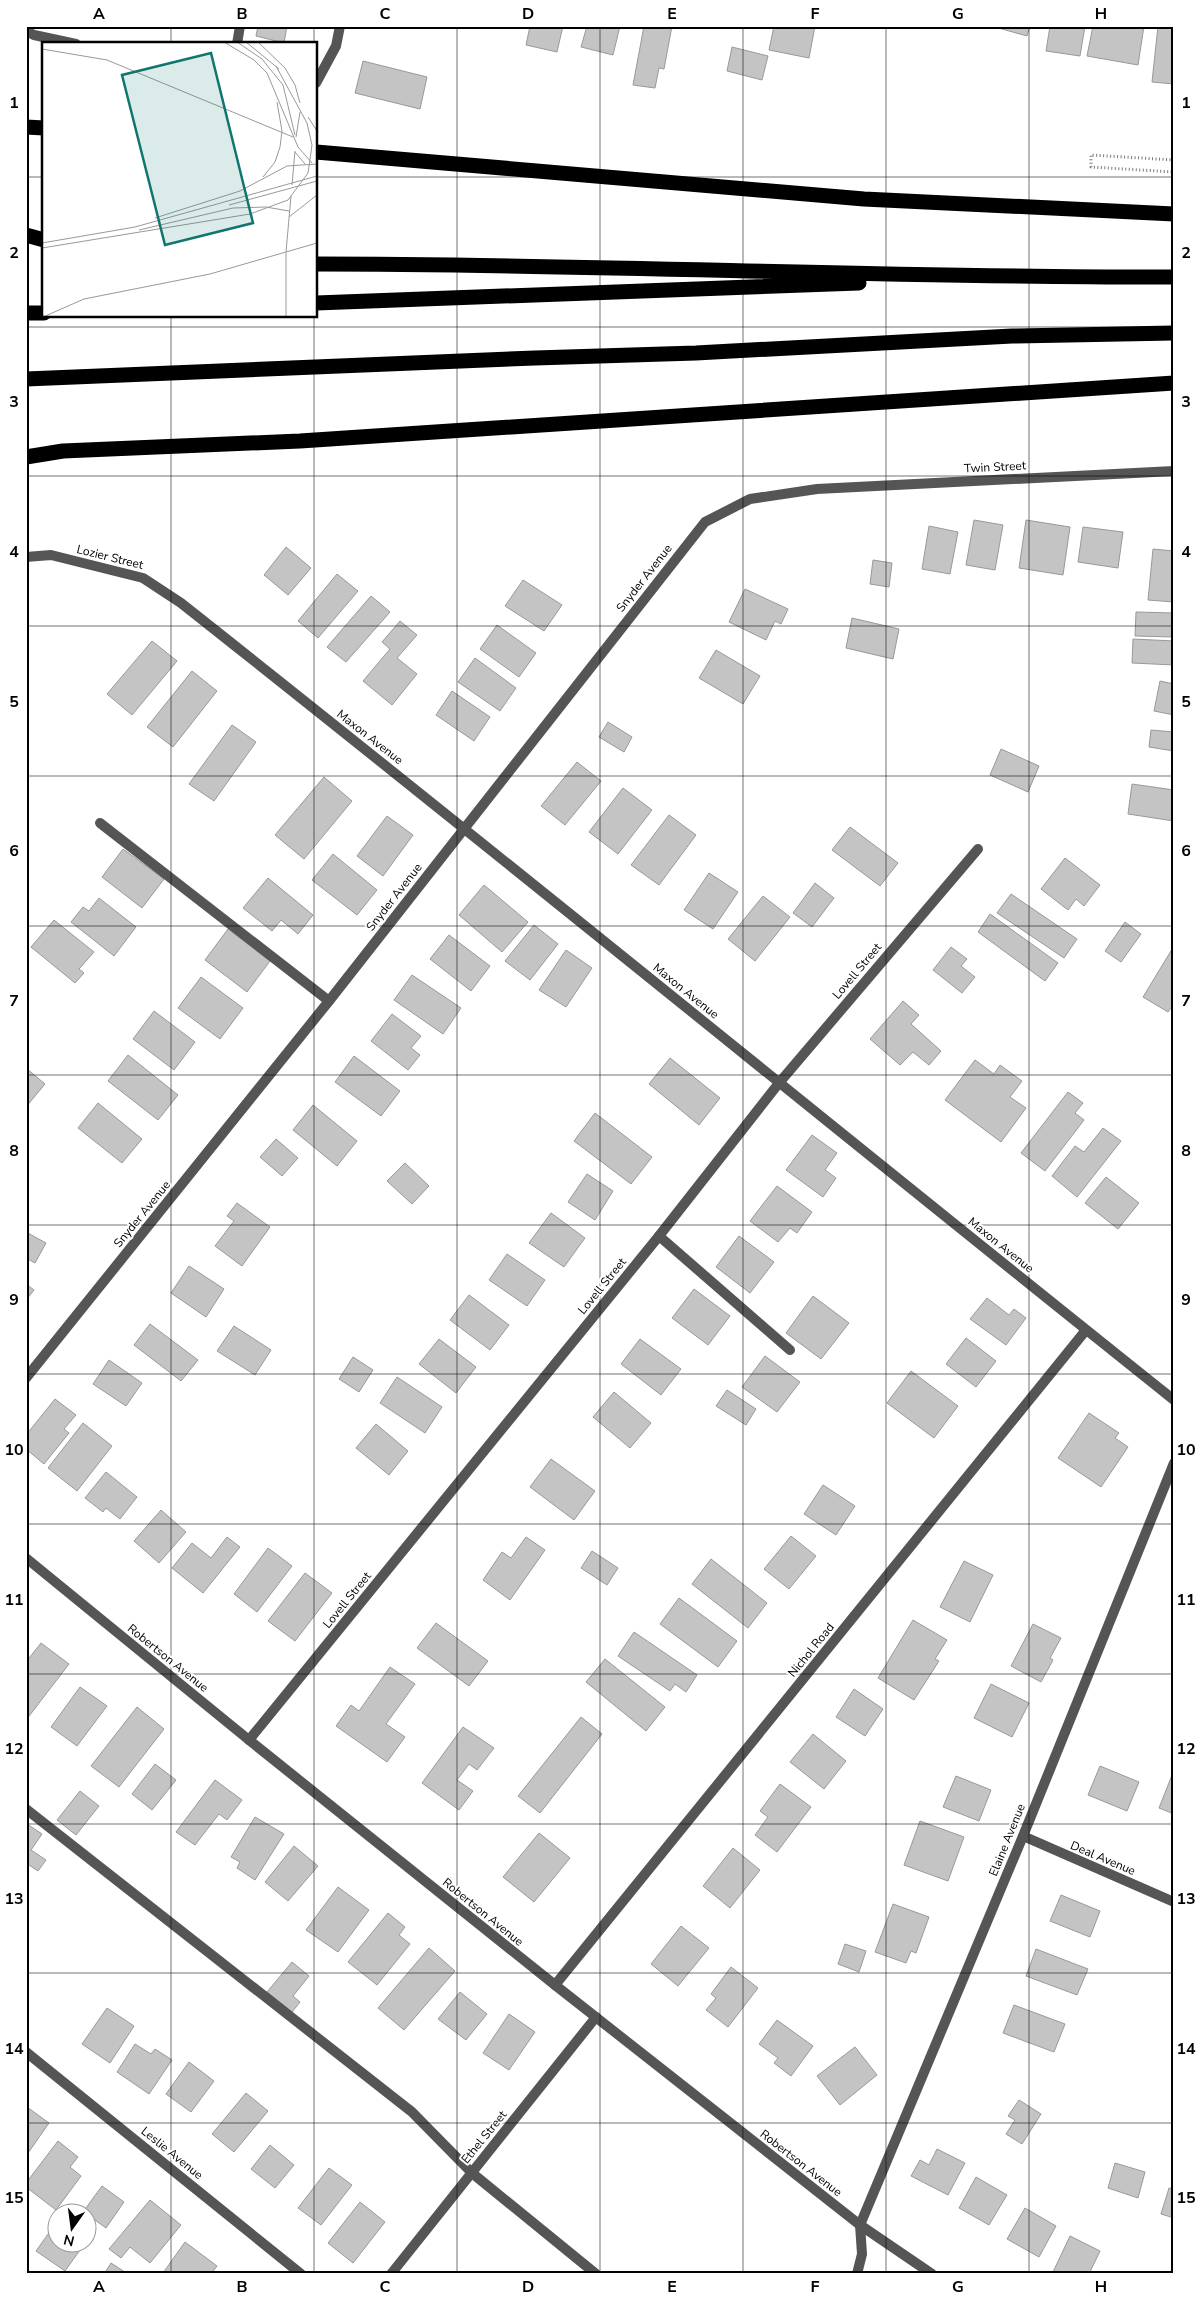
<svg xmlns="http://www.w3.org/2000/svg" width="1200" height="2300" viewBox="0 0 1200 2300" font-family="'Nunito Sans',sans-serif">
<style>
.building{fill:#c4c4c4;stroke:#999}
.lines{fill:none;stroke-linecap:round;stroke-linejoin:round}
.path{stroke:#777;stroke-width:3;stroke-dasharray:1 2.5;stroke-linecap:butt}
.service{stroke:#555;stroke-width:10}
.minor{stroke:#555;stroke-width:10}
.tertiary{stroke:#555;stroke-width:10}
.motorway{stroke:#000;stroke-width:15}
.grid{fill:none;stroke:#000;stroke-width:1;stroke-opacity:0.55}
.labels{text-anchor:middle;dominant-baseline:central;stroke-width:4;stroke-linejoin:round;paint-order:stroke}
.street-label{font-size:12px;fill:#000;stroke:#fff}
.inset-road{fill:none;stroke:#999;stroke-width:1}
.view{fill:#0f766e;fill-opacity:0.15;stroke:#0f766e;stroke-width:2.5}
.inset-edge{fill:none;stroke:#000;stroke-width:2.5}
.neatline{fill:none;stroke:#000;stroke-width:2}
.grid-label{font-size:16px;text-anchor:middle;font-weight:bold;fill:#000}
</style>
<rect width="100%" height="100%" fill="#fff"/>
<path class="building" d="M258,26H287L284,43L256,36Z
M530,26H563L557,52L526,45Z
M587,26H620L613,55L581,47Z
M644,26H672L664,69L659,68L655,88L633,85Z
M774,26H815L809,58L769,50Z
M991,26H1030L1027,36Z
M1050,26H1085L1080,56L1046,51Z
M1093,26H1144L1138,65L1087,56Z
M1158,26H1174V84L1152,82Z
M732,47L768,56L762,80L727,71Z
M363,61L427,77L420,109L355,93Z
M974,520L1003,525L995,570L966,565Z
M1026,520L1070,527L1063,575L1019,568Z
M929,526L958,532L950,574L922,569Z
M1083,527L1123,532L1118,568L1078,562Z
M286,547L311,568L288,595L264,575Z
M1153,549L1174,551V602L1148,600Z
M873,560L892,563L889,587L870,584Z
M337,574L358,591L318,638L298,621Z
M523,580L562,605L544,631L505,606Z
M745,589L788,609L781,624L775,621L766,640L729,622Z
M371,596L390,612L346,662L327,647Z
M1136,612L1174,613V637L1135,636Z
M852,618L899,629L893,659L846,648Z
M400,621L417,635L397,658L417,674L392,705L363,681L390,649L382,642Z
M497,625L536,653L519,677L480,649Z
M1133,639L1174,641V665L1132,663Z
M152,641L177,661L132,715L107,694Z
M716,650L760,676L743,704L699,678Z
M475,658L516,688L500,711L458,682Z
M192,671L217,691L173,747L147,727Z
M1160,681L1174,684V715L1154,711Z
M452,691L490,717L474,741L436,715Z
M608,722L632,737L624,752L599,737Z
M232,725L256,742L214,801L189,784Z
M1151,730L1174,732V751L1149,747Z
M1001,749L1039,766L1028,792L990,775Z
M577,762L601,781L565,825L541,806Z
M324,777L352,801L304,859L275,835Z
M1132,784L1174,790V821L1128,814Z
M623,788L652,810L618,854L589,832Z
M669,815L696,835L659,885L631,865Z
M387,816L413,835L383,876L357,856Z
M850,827L898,863L880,886L832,850Z
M123,849L164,879L142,908L102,877Z
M333,854L377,890L357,915L312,880Z
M1065,858L1100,885L1084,906L1076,899L1068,910L1041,889Z
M709,873L738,892L713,929L684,910Z
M268,878L313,915L298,934L281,920L272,931L243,908Z
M815,883L834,898L812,927L793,913Z
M484,885L528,922L502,952L459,915Z
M1011,894L1077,939L1064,958L997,913Z
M763,896L790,917L755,961L728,939Z
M99,898L136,927L114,956L71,922L83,907L89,911Z
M990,914L1058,963L1045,981L978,932Z
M54,920L94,952L79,969L84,973L75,983L31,947Z
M1125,922L1141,934L1121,962L1105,951Z
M534,925L558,944L530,980L505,961Z
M228,929L270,961L247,992L205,960Z
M449,935L490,966L471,991L430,959Z
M1174,946V1004L1168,1012L1143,997Z
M951,947L967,959L961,966L975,977L962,993L933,970Z
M566,950L592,968L566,1007L539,990Z
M412,975L461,1008L443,1034L394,1000Z
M201,977L243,1008L220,1039L178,1008Z
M903,1001L919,1015L911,1024L941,1051L929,1065L913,1052L900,1065L870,1039Z
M154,1011L195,1042L174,1070L133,1039Z
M392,1014L421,1036L411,1048L420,1055L408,1070L371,1041Z
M128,1055L178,1095L158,1120L108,1081Z
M354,1056L400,1091L381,1116L335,1082Z
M670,1058L720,1098L699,1125L649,1084Z
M975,1060L994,1074L1000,1065L1022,1081L1010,1097L1026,1108L1001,1142L945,1100Z
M26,1068L45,1084L26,1107Z
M1068,1092L1083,1103L1075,1113L1084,1120L1045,1171L1021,1153Z
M98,1103L142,1139L122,1163L78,1128Z
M313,1105L357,1141L337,1166L293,1130Z
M595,1113L652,1157L631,1184L574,1141Z
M1103,1128L1121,1141L1077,1197L1052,1176L1075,1146L1084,1152Z
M812,1135L837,1153L825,1170L836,1178L823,1197L786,1170Z
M276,1139L298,1158L282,1176L260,1157Z
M405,1163L429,1186L412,1204L387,1181Z
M587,1174L613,1191L595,1220L568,1202Z
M1106,1177L1139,1203L1118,1229L1085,1203Z
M777,1186L812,1212L797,1233L790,1228L778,1242L750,1221Z
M237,1203L270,1227L242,1266L215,1246L234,1221L227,1216Z
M551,1213L585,1238L564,1267L529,1243Z
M26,1232L46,1243L35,1263L26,1258Z
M739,1236L774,1262L750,1293L716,1267Z
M507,1254L545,1280L527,1306L489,1280Z
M189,1266L224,1289L206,1317L171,1293Z
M26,1284L34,1290L26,1300Z
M694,1289L730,1316L708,1345L672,1318Z
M469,1295L509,1325L490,1350L450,1320Z
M813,1296L849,1323L821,1359L786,1333Z
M987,1298L1009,1315L1014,1309L1026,1318L1006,1345L970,1319Z
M150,1324L198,1360L181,1381L134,1345Z
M234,1326L271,1350L255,1375L217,1351Z
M966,1338L996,1361L976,1387L946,1364Z
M439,1339L476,1367L456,1393L419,1364Z
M640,1339L681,1369L661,1395L621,1364Z
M765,1356L800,1382L777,1412L742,1387Z
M353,1357L373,1370L359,1392L339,1379Z
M109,1360L142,1383L126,1406L93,1384Z
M911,1371L958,1406L934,1438L887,1403Z
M397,1377L442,1407L425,1433L380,1403Z
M727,1390L756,1409L746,1425L716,1406Z
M614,1392L651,1423L630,1448L593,1417Z
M55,1399L76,1415L64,1429L69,1433L44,1464L26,1449V1435Z
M1089,1413L1119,1433L1115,1438L1128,1447L1101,1487L1058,1458Z
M83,1423L112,1446L77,1491L48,1468Z
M376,1424L408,1451L389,1475L356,1448Z
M551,1459L595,1491L574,1520L530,1487Z
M106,1472L137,1497L120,1519L106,1508L103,1512L85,1498Z
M823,1485L855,1506L836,1535L804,1514Z
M161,1510L186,1532L159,1563L134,1541Z
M791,1536L816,1556L789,1589L764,1569Z
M227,1537L240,1547L203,1593L172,1568L192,1543L211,1558Z
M526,1537L545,1550L510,1600L483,1580L502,1552L511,1558Z
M268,1548L292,1566L257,1612L234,1594Z
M592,1551L618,1568L607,1585L581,1568Z
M711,1559L767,1603L748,1628L692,1584Z
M964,1561L993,1575L970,1622L940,1607Z
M305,1573L332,1593L295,1641L268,1621Z
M679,1598L737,1641L718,1667L660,1624Z
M913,1620L947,1640L935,1659L939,1661L914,1700L878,1678Z
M436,1623L488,1661L469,1686L417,1648Z
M1033,1624L1061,1638L1050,1658L1053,1660L1041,1682L1011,1666Z
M634,1632L697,1675L686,1692L675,1684L670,1691L618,1656Z
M41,1643L69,1664L26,1720V1662Z
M605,1659L665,1707L646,1731L586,1682Z
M390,1667L415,1684L386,1724L405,1737L387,1762L336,1726L351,1705L359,1711Z
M991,1684L1029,1703L1012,1737L974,1718Z
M80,1687L107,1706L77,1746L51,1727Z
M854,1689L883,1709L865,1736L836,1717Z
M137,1707L164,1729L119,1787L91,1766Z
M581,1717L602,1734L540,1813L518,1796Z
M463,1727L494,1748L477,1770L469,1764L457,1780L473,1791L459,1810L422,1783Z
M813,1734L846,1761L824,1789L790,1762Z
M155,1764L176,1780L152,1810L132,1794Z
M1100,1766L1139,1782L1127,1811L1088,1795Z
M1174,1770V1814L1159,1808Z
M956,1776L991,1790L979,1821L943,1807Z
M215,1780L242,1800L227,1820L219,1814L195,1845L176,1832Z
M780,1784L811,1807L777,1852L755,1835L768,1817L760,1811Z
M80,1791L99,1806L76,1835L57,1820Z
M255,1817L284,1834L255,1880L237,1868L240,1862L231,1857Z
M920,1821L964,1837L948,1881L904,1865Z
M27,1824L42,1834L31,1850L46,1860L38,1871L26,1863Z
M539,1833L570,1858L534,1902L503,1877Z
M294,1846L318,1866L288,1901L265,1882Z
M733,1848L760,1870L730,1908L703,1886Z
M338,1887L369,1910L338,1952L306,1930Z
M1061,1895L1100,1911L1090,1937L1050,1921Z
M893,1904L929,1917L916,1953L911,1951L906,1963L875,1952Z
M388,1913L405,1927L399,1935L410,1944L377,1985L348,1962Z
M681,1926L709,1948L678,1986L651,1964Z
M845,1944L866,1951L859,1972L838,1964Z
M429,1948L455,1971L404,2030L378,2008Z
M1036,1949L1088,1969L1077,1995L1026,1976Z
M292,1962L309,1976L293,1996L300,2002L292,2012L267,1992Z
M731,1967L758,1988L728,2027L706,2010L716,1998L711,1994Z
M460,1992L487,2014L466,2040L438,2019Z
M1014,2005L1065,2024L1054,2052L1003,2033Z
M107,2008L134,2026L110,2063L82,2044Z
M509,2014L535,2032L509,2070L483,2053Z
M777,2020L813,2046L791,2076L774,2063L778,2058L759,2044Z
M135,2044L151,2054L155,2049L172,2060L149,2094L117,2072Z
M855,2047L877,2075L840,2105L817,2076Z
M189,2062L214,2081L191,2112L166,2094Z
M246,2093L268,2111L234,2152L212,2134Z
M1019,2100L1041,2114L1022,2144L1006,2134L1015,2120L1008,2116Z
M27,2107L49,2123L26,2156V2108Z
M58,2141L78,2157L70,2167L81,2176L56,2210L26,2187V2183Z
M270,2145L294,2165L275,2188L251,2169Z
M937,2149L965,2163L948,2195L911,2176L920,2160L929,2165Z
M1115,2163L1145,2172L1138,2198L1108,2188Z
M329,2168L352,2185L321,2225L298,2208Z
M976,2177L1007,2195L989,2225L959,2208Z
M102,2186L124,2202L106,2228L88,2215V2212H83Z
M1169,2188L1174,2189V2218L1161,2214Z
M150,2200L181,2225L150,2263L130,2247L121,2258L109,2249Z
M360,2202L385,2222L353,2263L328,2243Z
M1025,2208L1056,2226L1039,2257L1007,2239Z
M51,2230L58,2235V2242H69L80,2250L65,2271L36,2251Z
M1070,2236L1100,2251L1089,2274H1057L1053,2272Z
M185,2242L217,2266L211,2274L163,2273Z
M111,2263L128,2274H104Z"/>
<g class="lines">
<path class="path" d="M1174,160L1091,155V167L1174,172"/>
<path class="service" d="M26,31L34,35L76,44
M237,44L240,26
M316,83L336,46L340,26
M100,823L329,1001
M659,1236L790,1350
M26,1809L412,2112L472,2173L596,2274"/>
<path class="minor" d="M26,557L51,555L143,578L181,603C514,866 842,1135 1174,1400
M26,1378L329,1001L705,522L750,499L817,489L1174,471
M249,1740L659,1236L779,1083L978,849
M1023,1836L1174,1902
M555,1985L1086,1330
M26,2052L301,2274
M391,2274L596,2017
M857,2274L862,2254L860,2225L1023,1836L1174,1463"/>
<path class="tertiary" d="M26,1558L249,1740L555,1985L860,2225L932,2274"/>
<path class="motorway" d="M26,127L44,128
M316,152L864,199L1174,214
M26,235L44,240
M316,264C602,264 888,278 1174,277
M316,303L859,283
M26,313H44
M26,379L535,358L696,353L1012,336L1174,333
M26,457L63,451L300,441L1174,383"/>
</g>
<path class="grid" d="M171,26V44M314,26V44M457,26V2274M600,26V2274M743,26V2274M886,26V2274M1029,26V2274M26,177H44M316,177H1174M171,316V2274M314,316V2274M26,327H1174M26,476H1174M26,626H1174M26,776H1174M26,926H1174M26,1075H1174M26,1225H1174M26,1374H1174M26,1524H1174M26,1674H1174M26,1824H1174M26,1973H1174M26,2123H1174"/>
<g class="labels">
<g class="street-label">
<text transform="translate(995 467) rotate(-3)">Twin Street</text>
<text transform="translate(110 557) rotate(14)">Lozier Street</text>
<text transform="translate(644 578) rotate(-52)">Snyder Avenue</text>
<text transform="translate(370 737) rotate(38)">Maxon Avenue</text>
<text transform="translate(394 897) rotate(-52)">Snyder Avenue</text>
<text transform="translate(857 971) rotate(-50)">Lovell Street</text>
<text transform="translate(686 991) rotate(39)">Maxon Avenue</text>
<text transform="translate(142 1214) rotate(-51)">Snyder Avenue</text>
<text transform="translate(1001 1245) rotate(39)">Maxon Avenue</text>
<text transform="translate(602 1286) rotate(-51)">Lovell Street</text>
<text transform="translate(347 1600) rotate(-51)">Lovell Street</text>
<text transform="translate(811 1650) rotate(-51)">Nichol Road</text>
<text transform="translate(168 1658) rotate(39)">Robertson Avenue</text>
<text transform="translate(1007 1840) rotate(-68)">Elaine Avenue</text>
<text transform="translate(1103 1858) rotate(23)">Deal Avenue</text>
<text transform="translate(483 1912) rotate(39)">Robertson Avenue</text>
<text transform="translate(484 2137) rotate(-51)">Ethel Street</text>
<text transform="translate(172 2153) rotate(39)">Leslie Avenue</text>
<text transform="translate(801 2163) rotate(38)">Robertson Avenue</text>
</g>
</g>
<g transform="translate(42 42)">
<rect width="275" height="275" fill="#fff"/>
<path class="inset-road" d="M182,0L212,18L225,31L256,105L270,121M195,0L220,17L241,43L253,93M204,0L237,27M216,0L243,26L253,43L258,61M0,7L65,18L251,95M266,75L275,89M254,95L258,70M253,110L263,122M221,135L233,120L238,105L240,89L235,60M250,143L253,109M187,163L275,139M247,175L275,153M113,176L198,149L245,124L275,122M97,188L191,166L224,165L247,169M0,201L93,185L275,134M0,206L208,172L246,158L266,131L270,103L265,81L234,24M1,275L42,257L168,232L275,201M244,275V210L249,154"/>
<path class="view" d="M169,11L211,181L123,203L80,33Z"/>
<rect width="275" height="275" class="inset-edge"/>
</g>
<rect width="1200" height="2300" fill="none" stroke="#ffffff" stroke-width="55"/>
<g transform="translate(72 2228) rotate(194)"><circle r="24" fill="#ffffff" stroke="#999999"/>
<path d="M0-4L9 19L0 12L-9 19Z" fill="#000000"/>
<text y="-8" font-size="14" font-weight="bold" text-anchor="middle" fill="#000000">N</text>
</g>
<rect x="28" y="28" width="1144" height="2244" class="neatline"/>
<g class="grid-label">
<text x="99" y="19">A</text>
<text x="242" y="19">B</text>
<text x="385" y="19">C</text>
<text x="528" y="19">D</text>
<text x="672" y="19">E</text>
<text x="815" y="19">F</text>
<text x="958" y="19">G</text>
<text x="1101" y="19">H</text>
<text x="14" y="108">1</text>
<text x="1186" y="108">1</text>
<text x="14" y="258">2</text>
<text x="1186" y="258">2</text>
<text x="14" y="407">3</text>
<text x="1186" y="407">3</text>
<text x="14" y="557">4</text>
<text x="1186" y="557">4</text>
<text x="14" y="707">5</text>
<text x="1186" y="707">5</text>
<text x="14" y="856">6</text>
<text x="1186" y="856">6</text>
<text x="14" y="1006">7</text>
<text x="1186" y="1006">7</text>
<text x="14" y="1156">8</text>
<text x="1186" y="1156">8</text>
<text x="14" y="1305">9</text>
<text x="1186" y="1305">9</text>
<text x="14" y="1455">10</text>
<text x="1186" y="1455">10</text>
<text x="14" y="1605">11</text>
<text x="1186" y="1605">11</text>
<text x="14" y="1754">12</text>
<text x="1186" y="1754">12</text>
<text x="14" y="1904">13</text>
<text x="1186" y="1904">13</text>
<text x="14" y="2054">14</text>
<text x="1186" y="2054">14</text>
<text x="14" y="2203">15</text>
<text x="1186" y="2203">15</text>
<text x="99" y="2292">A</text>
<text x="242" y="2292">B</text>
<text x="385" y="2292">C</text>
<text x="528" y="2292">D</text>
<text x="672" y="2292">E</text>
<text x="815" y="2292">F</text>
<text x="958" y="2292">G</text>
<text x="1101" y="2292">H</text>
</g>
</svg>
